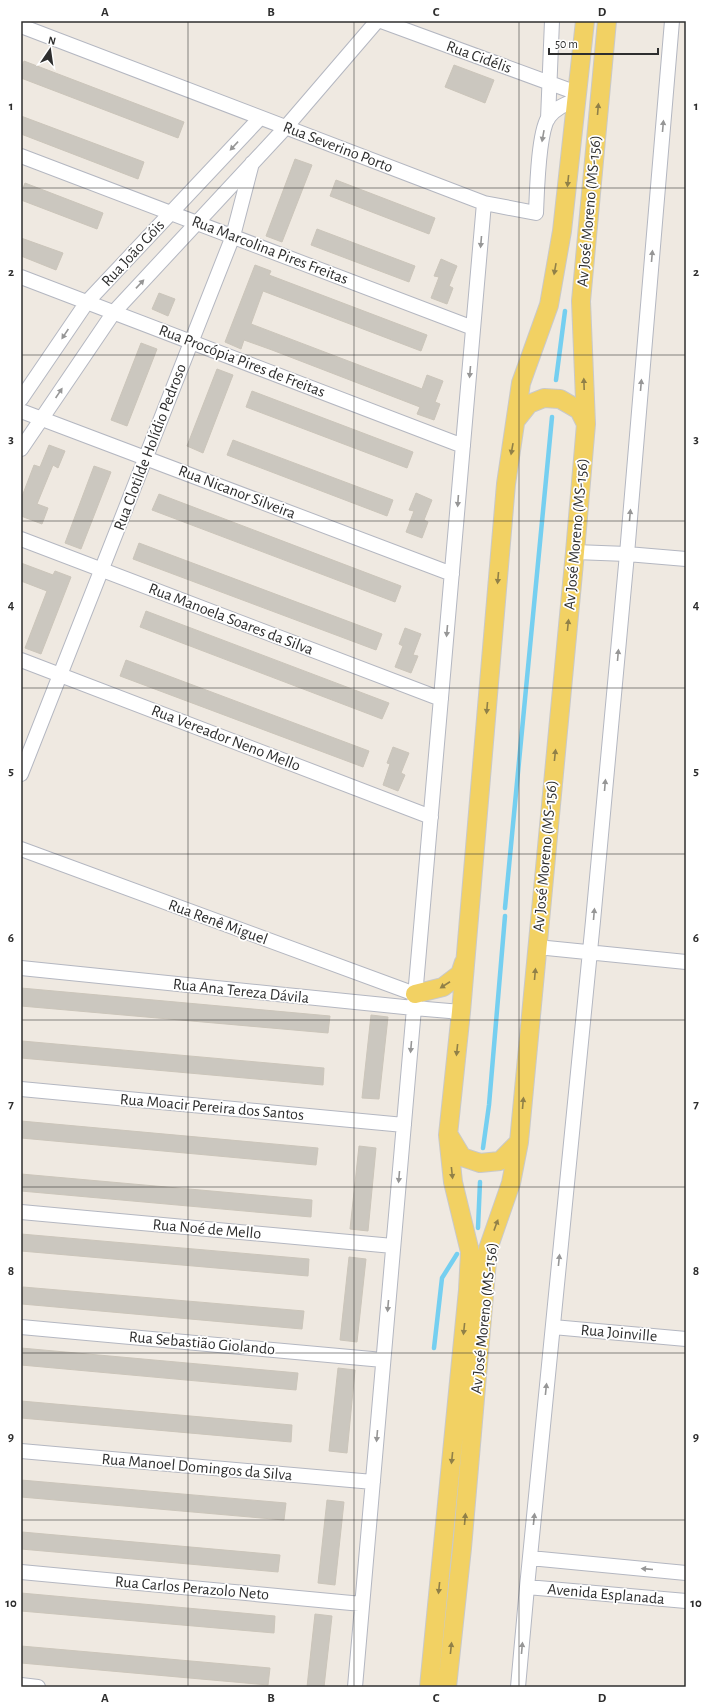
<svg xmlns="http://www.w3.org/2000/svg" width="707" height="1708" viewBox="0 0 707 1708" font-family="'Alegreya Sans',sans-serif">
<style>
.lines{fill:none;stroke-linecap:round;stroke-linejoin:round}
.stream{stroke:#75cff0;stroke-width:4.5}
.building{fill:#cbc7bf;stroke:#cbc5ba}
.minor-casing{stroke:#b4b7c1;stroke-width:16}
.major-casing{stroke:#c9c9c9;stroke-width:20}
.minor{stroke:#fff;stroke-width:14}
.major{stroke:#f2d163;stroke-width:18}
.oneway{fill:#908048}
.oneway2{fill:#969696}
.grid{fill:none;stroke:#2e2e2e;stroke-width:1;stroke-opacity:0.55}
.labels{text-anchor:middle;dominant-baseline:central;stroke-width:3.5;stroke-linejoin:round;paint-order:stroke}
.street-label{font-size:16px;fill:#2e2e2e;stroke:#fff}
.neatline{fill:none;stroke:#2e2e2e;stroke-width:1.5}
.grid-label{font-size:13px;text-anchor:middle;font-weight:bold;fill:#2e2e2e}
</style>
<rect width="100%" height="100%" fill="#efe9e1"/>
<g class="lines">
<path class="stream" d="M556,380L565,311
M505,908L552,417
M483,1148L489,1105L505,916
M478,1228L480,1182
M434,1348L442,1278L457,1254"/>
</g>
<path class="building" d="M24,61L184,122L178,138L21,78V69Z
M454,65L494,80L485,103L445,87Z
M21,116L144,162L138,179L21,134Z
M295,159L312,165L282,242L266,236Z
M336,180L435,218L429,234L330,196Z
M25,183L103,213L97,229L21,200V193Z
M317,229L415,266L409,282L311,245Z
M21,238L63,253L56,270L21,256Z
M441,259L457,266L449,286L453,288L447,304L431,298L439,277L434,276Z
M255,265L271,271L269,275L427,335L421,351L263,291L251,324L422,389L427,375L443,381L435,402L440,404L434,420L417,414L420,407L272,350L244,340L241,349L225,342Z
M159,293L175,299L168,316L152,309Z
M141,343L157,349L127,426L111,420Z
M217,369L233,375L203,453L187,446Z
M252,391L413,452L407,468L246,407Z
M233,440L393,500L387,516L227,455Z
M49,445L65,451L58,468L53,465L37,504L48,508L42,524L21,516V499L34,465L40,467Z
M94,466L111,472L81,549L65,543Z
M416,493L432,500L424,520L428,522L422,538L406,532L414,511L409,510Z
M159,494L401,586L395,602L152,510Z
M139,543L382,634L376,650L133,559Z
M21,563L53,575L55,571L71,577L41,654L25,648L47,591L21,581Z
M146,611L389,703L382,719L140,627Z
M405,628L421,634L413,655L418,656L411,673L395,667L403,646L399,644Z
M126,660L369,751L363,767L120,676Z
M393,747L409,753L401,773L405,775L398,791L383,785L390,764L387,763Z
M21,988L330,1016L328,1033L21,1006Z
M371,1015L388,1017L379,1099L362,1098Z
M22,1041L324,1068L323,1085L21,1058Z
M21,1121L318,1148L316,1165L21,1138Z
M359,1146L376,1148L368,1231L350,1229Z
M21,1174L312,1200L311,1217L21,1191Z
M21,1234L309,1259L308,1276L21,1251Z
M349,1257L366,1259L357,1342L340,1340Z
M23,1287L304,1311L302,1329L22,1304Z
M21,1348L298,1373L296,1390L21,1365Z
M338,1368L355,1370L347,1453L329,1451Z
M21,1401L292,1425L291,1442L21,1418Z
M21,1480L286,1503L284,1520L21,1497Z
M327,1500L344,1502L335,1585L318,1583Z
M22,1532L280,1555L278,1572L21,1549Z
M21,1593L275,1616L274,1633L21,1611Z
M315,1614L332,1616L324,1687H307Z
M21,1646L270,1668L268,1685L21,1663Z"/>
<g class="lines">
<defs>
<path id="minor" d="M381,21L577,93
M21,26L484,203L536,213C537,192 538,135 548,118C555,108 566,104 576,100
M548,119L552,21
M21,156L473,328
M21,277L463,446
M21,399L87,302L260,118
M21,411L452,574
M21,449L114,312L286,127L377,21
M21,539L441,699
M575,552L627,554L686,559
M21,660L431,817
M21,774L233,236L252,163
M21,849L415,994
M537,947L686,962
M21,968L414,1008L461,1012
M21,1089L404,1125
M21,1212L393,1246
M21,1327L383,1360
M553,1327L686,1339
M21,1451L373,1482
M530,1558L686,1573
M21,1572L362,1604
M527,1587L686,1601
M21,1685L38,1687
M355,1687L484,203
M518,1687L527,1587L593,921L627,554L672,21"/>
<path id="major" d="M517,419L529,404L544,398L560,399L579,410L586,424
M415,994L443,987L460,974L464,962
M450,1137L462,1157L480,1163L500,1161L519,1142
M429,1687L468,1290L470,1252L453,1182L448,1135L461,1012L506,484L521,383L549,305L562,231L585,21
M447,1687L462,1548L488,1249L511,1183L519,1142L575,552L586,424L581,301L607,21"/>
</defs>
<use href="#minor" class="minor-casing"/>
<use href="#major" class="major-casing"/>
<use href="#minor" class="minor"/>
<use href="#major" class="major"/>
</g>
<defs><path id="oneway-solid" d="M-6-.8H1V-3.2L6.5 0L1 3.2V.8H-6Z"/></defs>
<g class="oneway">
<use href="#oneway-solid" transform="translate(598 109) rotate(-85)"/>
<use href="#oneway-solid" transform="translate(568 181) rotate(96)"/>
<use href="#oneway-solid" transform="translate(555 269) rotate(100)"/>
<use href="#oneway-solid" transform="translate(584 384) rotate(-92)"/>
<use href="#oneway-solid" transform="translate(512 449) rotate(100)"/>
<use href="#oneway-solid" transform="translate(498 578) rotate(95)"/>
<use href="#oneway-solid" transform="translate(568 625) rotate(-84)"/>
<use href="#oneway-solid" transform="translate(487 708) rotate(95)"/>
<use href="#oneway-solid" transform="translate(555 755) rotate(-84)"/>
<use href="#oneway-solid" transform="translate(535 974) rotate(-85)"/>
<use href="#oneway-solid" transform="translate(445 985) rotate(147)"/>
<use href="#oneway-solid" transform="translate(457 1050) rotate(96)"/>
<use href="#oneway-solid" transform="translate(523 1103) rotate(-85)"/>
<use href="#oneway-solid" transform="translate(452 1173) rotate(84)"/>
<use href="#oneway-solid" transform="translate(496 1225) rotate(-70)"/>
<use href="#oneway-solid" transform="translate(464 1329) rotate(96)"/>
<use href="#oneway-solid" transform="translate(452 1458) rotate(96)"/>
<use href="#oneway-solid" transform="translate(465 1519) rotate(-85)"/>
<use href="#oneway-solid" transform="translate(439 1588) rotate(96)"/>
<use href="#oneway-solid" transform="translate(451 1648) rotate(-84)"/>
</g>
<g class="oneway2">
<use href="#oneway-solid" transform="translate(663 126) rotate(-85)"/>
<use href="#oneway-solid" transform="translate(543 136) rotate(100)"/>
<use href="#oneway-solid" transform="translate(234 146) rotate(133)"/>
<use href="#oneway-solid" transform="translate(481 242) rotate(95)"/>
<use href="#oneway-solid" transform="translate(652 256) rotate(-85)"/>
<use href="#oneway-solid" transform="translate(140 284) rotate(-47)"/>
<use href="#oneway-solid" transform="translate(65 334) rotate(124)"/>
<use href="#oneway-solid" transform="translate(470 372) rotate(95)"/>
<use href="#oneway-solid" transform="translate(641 385) rotate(-85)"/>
<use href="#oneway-solid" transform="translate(59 393) rotate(-56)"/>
<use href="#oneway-solid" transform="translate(458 501) rotate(94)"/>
<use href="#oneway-solid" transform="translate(630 515) rotate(-85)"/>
<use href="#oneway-solid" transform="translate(447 631) rotate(95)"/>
<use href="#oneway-solid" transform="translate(618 655) rotate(-85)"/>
<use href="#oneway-solid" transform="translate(605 785) rotate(-85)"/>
<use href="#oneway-solid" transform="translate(594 914) rotate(-85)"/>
<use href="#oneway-solid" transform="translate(411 1047) rotate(95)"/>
<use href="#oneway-solid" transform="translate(399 1177) rotate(95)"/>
<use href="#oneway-solid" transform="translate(559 1260) rotate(-84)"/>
<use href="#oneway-solid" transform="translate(388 1306) rotate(95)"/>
<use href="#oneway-solid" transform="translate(546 1389) rotate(-84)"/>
<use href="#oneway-solid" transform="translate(377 1436) rotate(95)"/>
<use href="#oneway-solid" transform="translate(534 1519) rotate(-84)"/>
<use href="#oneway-solid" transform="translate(647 1569) rotate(-175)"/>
<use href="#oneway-solid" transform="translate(522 1648) rotate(-85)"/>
</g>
<path class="grid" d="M188,21V1687M354,21V1687M519,21V1687M21,188H686M21,355H686M21,521H686M21,688H686M21,854H686M21,1020H686M21,1187H686M21,1353H686M21,1520H686"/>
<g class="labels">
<g class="street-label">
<text transform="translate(479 57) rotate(20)">Rua Cidélis</text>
<text transform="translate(338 147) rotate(21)">Rua Severino Porto</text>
<text transform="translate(589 211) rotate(-85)">Av José Moreno (MS-156)</text>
<text transform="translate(270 250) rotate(21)">Rua Marcolina Pires Freitas</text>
<text transform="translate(133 253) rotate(-47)">Rua João Góis</text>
<text transform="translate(242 361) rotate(21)">Rua Procópia Pires de Freitas</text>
<text transform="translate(150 447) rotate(-69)">Rua Clotilde Holídio Pedroso</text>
<text transform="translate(237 492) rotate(21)">Rua Nicanor Silveira</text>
<text transform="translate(576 534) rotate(-85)">Av José Moreno (MS-156)</text>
<text transform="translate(231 619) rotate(21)">Rua Manoela Soares da Silva</text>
<text transform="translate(226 738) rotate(21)">Rua Vereador Neno Mello</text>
<text transform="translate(545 856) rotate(-85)">Av José Moreno (MS-156)</text>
<text transform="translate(218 922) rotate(20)">Rua Renê Miguel</text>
<text transform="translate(241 991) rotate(6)">Rua Ana Tereza Dávila</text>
<text transform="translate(212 1107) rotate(5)">Rua Moacir Pereira dos Santos</text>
<text transform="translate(207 1229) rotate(5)">Rua Noé de Mello</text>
<text transform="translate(484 1318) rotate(-84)">Av José Moreno (MS-156)</text>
<text transform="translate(619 1333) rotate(5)">Rua Joinville</text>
<text transform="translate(202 1343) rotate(5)">Rua Sebastião Giolando</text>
<text transform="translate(197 1467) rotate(5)">Rua Manoel Domingos da Silva</text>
<text transform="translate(192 1588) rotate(5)">Rua Carlos Perazolo Neto</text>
<text transform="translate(606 1594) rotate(5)">Avenida Esplanada</text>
</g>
</g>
<rect width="707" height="1708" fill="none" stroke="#ffffff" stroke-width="44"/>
<g transform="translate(50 50) rotate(13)" stroke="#ffffff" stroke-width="3" paint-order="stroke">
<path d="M0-3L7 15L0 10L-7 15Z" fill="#2e2e2e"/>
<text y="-6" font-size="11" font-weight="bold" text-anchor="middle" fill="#2e2e2e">N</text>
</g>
<path d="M549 48v6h109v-6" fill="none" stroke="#2e2e2e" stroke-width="2"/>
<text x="555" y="48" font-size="12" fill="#2e2e2e" stroke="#ffffff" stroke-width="3" paint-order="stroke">50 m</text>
<rect x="22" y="22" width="663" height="1664" class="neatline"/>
<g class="grid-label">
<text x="105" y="16">A</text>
<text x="271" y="16">B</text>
<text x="436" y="16">C</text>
<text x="602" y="16">D</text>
<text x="11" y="110">1</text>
<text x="696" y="110">1</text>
<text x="11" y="276">2</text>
<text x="696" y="276">2</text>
<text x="11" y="443">3</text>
<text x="696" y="443">3</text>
<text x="11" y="609">4</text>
<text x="696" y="609">4</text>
<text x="11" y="775">5</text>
<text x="696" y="775">5</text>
<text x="11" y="942">6</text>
<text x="696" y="942">6</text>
<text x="11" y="1108">7</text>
<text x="696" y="1108">7</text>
<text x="11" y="1275">8</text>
<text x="696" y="1275">8</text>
<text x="11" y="1441">9</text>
<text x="696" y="1441">9</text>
<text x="11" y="1607">10</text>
<text x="696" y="1607">10</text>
<text x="105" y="1702">A</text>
<text x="271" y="1702">B</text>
<text x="436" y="1702">C</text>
<text x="602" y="1702">D</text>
</g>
</svg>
